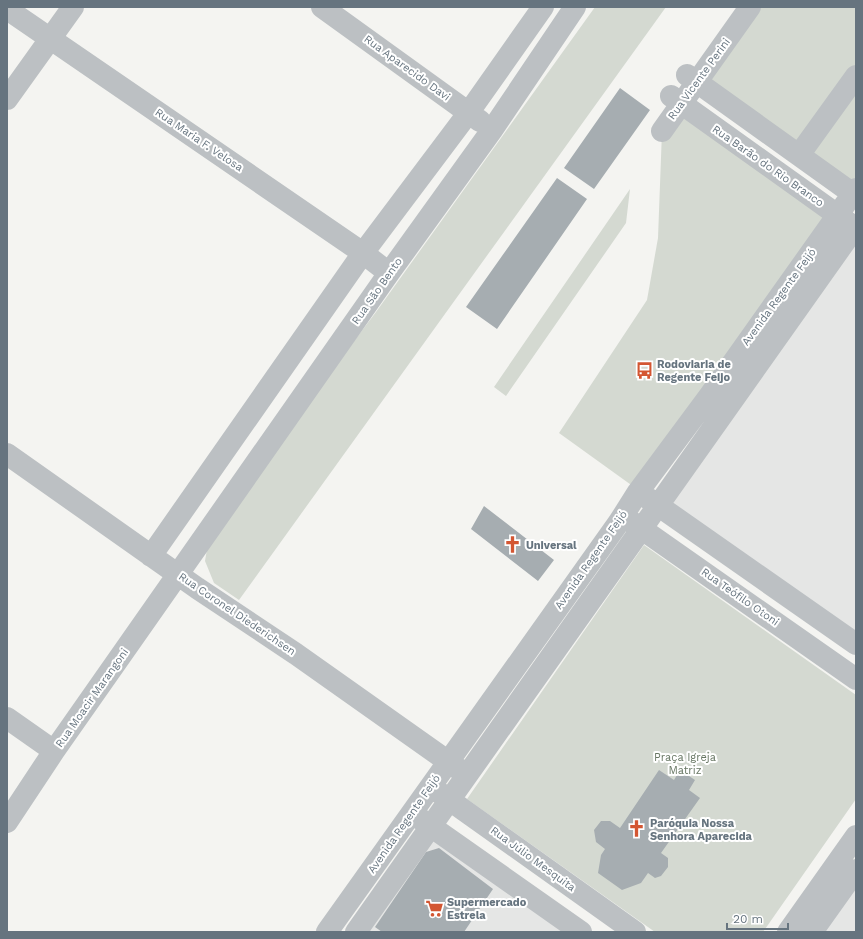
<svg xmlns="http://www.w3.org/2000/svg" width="863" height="939" viewBox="0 0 863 939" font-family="'Work Sans',sans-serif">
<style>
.built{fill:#e5e6e5}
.green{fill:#d4d9d1}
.building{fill:#a6adb1}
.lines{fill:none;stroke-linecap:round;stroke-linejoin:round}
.minor{stroke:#bcc0c3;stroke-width:22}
.labels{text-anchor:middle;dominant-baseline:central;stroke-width:4;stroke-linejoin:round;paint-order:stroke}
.street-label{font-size:11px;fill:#66747f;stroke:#fff}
.poi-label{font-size:11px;font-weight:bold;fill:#66747f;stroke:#fff;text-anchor:start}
.park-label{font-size:11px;fill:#687764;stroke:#fff}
</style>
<rect width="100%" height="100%" fill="#f4f4f1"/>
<path class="built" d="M856,228V644L659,505Z
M431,826L581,932H356Z
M856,870V932H812Z"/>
<path class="green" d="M595,7H666L239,600L214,583L205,561L210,532L376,312Z
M750,7H856V189L696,82Z
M681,104L838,215L634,487L559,433L647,300L658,238L662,131Z
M630,189L626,223L506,396L494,387Z
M644,545L856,695V799L763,932H655L467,799Z"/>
<path class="building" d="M620,88L650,110L594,189L564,168Z
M557,178L587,199L497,329L466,307Z
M484,506L554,560L538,581L471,529Z
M659,770L674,780L680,770L695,780L689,790L700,798L661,853L668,858V867L661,876L655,878L648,873L641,883L622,890L598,873L601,855L605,849L596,842L594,830L601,821H610L620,828Z
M439,848L493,889L464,932H382L375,927L426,852Z"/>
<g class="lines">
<path class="minor" d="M322,7L480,121
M7,9L363,253L389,273
M687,75L856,196
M671,96L850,224
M7,99L73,7
M662,131L750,7
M799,155L856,76
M7,454L197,588L296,654L460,770
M646,497L856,644
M629,520L856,679
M151,556L363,253L469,112L543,7
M7,718L54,751
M437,791L635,932
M419,818L581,932
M7,822L54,751L389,273L492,130L575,7
M327,932L619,522L638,492L710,395L856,189
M356,932L856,226
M788,932L856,836
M812,932L856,870"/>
</g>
<defs>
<symbol id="bus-bare" viewBox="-9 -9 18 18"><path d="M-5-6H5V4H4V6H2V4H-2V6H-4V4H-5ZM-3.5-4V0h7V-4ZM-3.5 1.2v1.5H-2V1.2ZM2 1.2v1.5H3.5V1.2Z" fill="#d35632" stroke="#fff" stroke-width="2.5" paint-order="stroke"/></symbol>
<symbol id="church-bare" viewBox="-9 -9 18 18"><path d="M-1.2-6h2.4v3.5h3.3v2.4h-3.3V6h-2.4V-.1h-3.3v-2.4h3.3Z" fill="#d35632" stroke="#fff" stroke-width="2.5" paint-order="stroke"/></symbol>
<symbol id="supermarket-bare" viewBox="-9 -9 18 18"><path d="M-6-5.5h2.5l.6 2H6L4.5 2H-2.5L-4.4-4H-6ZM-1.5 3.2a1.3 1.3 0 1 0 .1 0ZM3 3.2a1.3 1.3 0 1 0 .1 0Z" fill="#d35632" stroke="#fff" stroke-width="2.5" paint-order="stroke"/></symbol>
</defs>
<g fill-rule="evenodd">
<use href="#bus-bare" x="632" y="358" width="25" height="25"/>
<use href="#church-bare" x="500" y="532" width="25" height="25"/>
<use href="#church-bare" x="624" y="816" width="25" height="25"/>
<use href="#supermarket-bare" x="422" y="896" width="25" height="25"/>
</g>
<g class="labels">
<g class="street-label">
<text transform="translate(407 68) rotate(36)">Rua Aparecido Davi</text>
<text transform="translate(699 79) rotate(-54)">Rua Vicente Perini</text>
<text transform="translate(199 140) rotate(34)">Rua Maria F. Velosa</text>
<text transform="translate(768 166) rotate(35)">Rua Barão do Rio Branco</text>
<text transform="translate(377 291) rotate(-55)">Rua São Bento</text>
<text transform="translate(779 297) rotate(-54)">Avenida Regente Feijó</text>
<text transform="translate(591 560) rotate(-55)">Avenida Regente Feijó</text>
<text transform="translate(740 597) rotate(35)">Rua Teófilo Otoni</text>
<text transform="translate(237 614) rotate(34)">Rua Coronel Diederichsen</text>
<text transform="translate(92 698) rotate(-55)">Rua Moacir Marangoni</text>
<text transform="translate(404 824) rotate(-55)">Avenida Regente Feijó</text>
<text transform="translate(533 859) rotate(36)">Rua Júlio Mesquita</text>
</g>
<g class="poi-label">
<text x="657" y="364">Rodoviaria de<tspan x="657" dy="13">Regente Feijo</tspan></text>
<text x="526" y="545">Universal</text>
<text x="650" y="823">Paróquia Nossa<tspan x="650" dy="13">Senhora Aparecida</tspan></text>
<text x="447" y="902">Supermercado<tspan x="447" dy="13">Estrela</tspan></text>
</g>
<g class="park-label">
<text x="685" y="757">Praça Igreja<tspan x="685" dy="13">Matriz</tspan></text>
</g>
</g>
<rect width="863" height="939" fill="none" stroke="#66747f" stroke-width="16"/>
<path d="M727 923v6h61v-6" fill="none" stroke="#66747f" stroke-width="2"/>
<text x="733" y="923" font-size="12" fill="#66747f" stroke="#ffffff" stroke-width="3" paint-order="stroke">20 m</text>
</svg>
